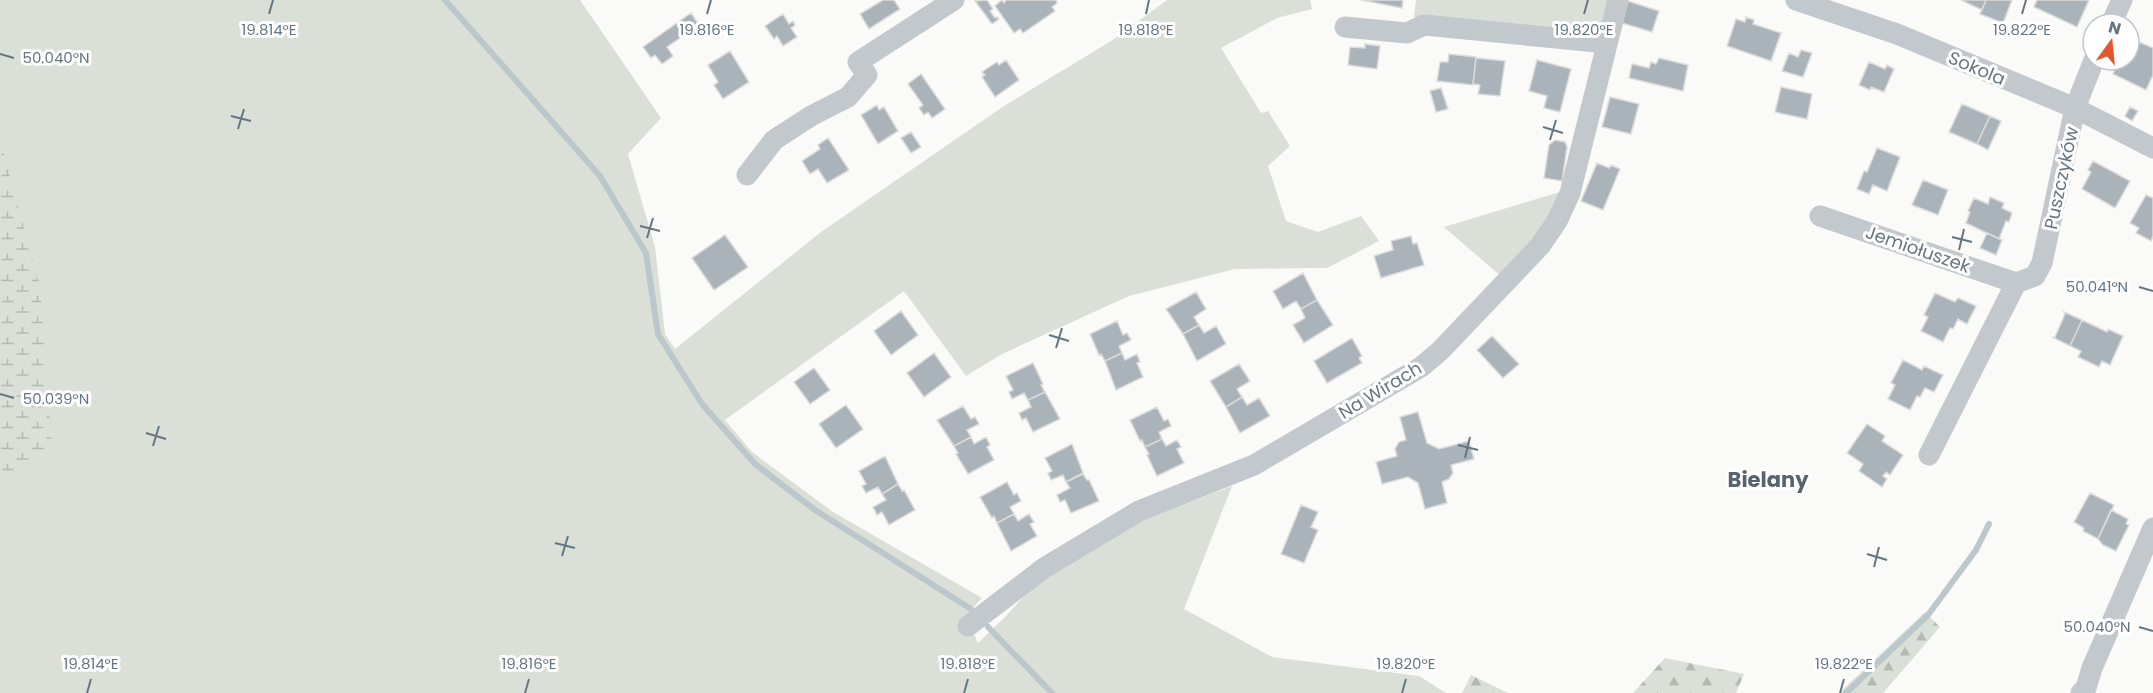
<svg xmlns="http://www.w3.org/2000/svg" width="2153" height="693" viewBox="0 0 2153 693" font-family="Poppins,sans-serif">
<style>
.grass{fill:#dadfd7}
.forest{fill:url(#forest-firs)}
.wetland{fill:url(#wetland-marsh)}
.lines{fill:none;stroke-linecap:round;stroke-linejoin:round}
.stream{stroke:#bbc7cb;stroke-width:6}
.building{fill:#aab3b9;stroke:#dcdcda;stroke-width:1.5}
.minor{stroke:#c3c8cc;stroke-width:21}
.ticks{fill:none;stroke:#657683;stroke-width:2}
.labels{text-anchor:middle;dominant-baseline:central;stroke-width:6;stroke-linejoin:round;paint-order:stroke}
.street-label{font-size:18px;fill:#657683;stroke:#fff}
.quarter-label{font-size:21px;font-weight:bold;fill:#57646e;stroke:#fff}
.ticks-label{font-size:15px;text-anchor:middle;fill:#657683;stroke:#fff;stroke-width:6;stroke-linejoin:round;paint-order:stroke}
</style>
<defs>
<pattern id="forest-firs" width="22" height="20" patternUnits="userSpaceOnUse" patternTransform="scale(1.5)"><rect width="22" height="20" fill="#dadfd7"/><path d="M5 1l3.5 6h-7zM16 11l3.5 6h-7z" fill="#b4b9b4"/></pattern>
<pattern id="wetland-marsh" width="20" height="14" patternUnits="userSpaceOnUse" patternTransform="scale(1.5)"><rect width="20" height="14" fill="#dadfd7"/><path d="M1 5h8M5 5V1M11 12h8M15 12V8" fill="none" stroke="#b4b9b4"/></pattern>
</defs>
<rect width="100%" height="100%" fill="#fafaf8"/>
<path class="grass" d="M0,0H580L661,118L628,154L655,247L665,334L675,349L821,232L1004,106L1111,41L1167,0H1310L1312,9L1277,18L1221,48L1261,113L1268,111L1290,146L1268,166L1286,221L1318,232L1361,216L1379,241L1327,268L1235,269L1129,296L1002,354L966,376L904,291L725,420L752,452L833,512L982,598L966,615L978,643L1006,616L1047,571L1129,525L1232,486L1184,609L1272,657L1419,676L1446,693H0Z
M1416,0H1608L1602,23L1585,35L1414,17Z
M1563,191L1552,218L1503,278L1444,227Z"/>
<path class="forest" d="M1925,612L1940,627L1883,693H1839Z
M1665,658L1744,674L1736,693H1633Z
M1471,675L1508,693H1462Z"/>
<path class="wetland" d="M0,139L40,287L52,447L8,477L0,466Z"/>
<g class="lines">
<path class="stream" d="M445,0L600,176L646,253L658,334L702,404L755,464L815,510L971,609
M988,627L1052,693
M1846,693L1928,615L1976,550L1989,524"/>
</g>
<path class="building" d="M883,0H894L900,9L869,29L860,14Z
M987,0L993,9L990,11L995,18L997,17L999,19L992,24L975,1Z
M1002,0L1004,3L1006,0H1056L1057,3L1052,7L1055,11L1023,33L1020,29L1014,33L995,6Z
M1361,0H1403L1402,8Z
M1961,0H1986L1982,10Z
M1986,0H2012L2003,23L1980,14Z
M2037,0H2089L2077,27L2034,7Z
M1628,1L1659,11L1652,32L1622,23Z
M691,13L699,25L667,47L673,56L662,64L655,55L651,58L643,47Z
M783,14L789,24L793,21L795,25L791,28L797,37L783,46L777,36L774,39L765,26Z
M1746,17L1754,20L1753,24L1781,33L1771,61L1727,46L1736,19L1745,22Z
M2130,38L2153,48V75L2146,90L2113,74L2119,60H2129Z
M1365,44L1380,46L1377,69L1348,65L1350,47L1365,48Z
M1801,50L1812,53L1803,77L1782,71L1789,53L1798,57Z
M730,51L749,82L723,99L714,85L718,82L708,65Z
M1449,54L1476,57L1473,85L1437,81L1440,62H1448Z
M1476,58L1505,61L1500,96L1478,94L1480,85L1473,84Z
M1659,58L1688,65L1683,91L1629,78L1632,64L1649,68L1651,62L1656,64Z
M1006,60L1019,80L995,97L982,77L985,75L982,72L997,62L999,65Z
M1537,60L1571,69L1560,112L1544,108L1547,96L1529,91Z
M1869,62L1885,69L1887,65L1894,69L1884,92L1871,87L1870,90L1859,85Z
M921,74L945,109L932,118L928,112L924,115L919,108L923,105L908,84Z
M1781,87L1812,94L1807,119L1775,112Z
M1441,88L1448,109L1436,112L1430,91Z
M1610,97L1639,104L1631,134L1602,127Z
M1962,104L1990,116L1977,144L1949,132Z
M877,105L879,110L884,107L898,131L878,144L861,115Z
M2130,107L2138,111L2132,121L2125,116Z
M1990,116L2001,121L1988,150L1977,144Z
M911,132L921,147L911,153L901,138Z
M828,138L849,170L827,183L818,169L810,174L802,161L820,149L818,145Z
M1555,140L1565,142L1567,147L1562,181L1544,178L1549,145Z
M1877,148L1900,157L1887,191L1873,185L1869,194L1857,189L1864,171L1867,172Z
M2093,161L2130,181L2115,208L2082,189L2091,172L2088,170Z
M1597,163L1609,168L1611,165L1620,169L1603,210L1581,201Z
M1923,180L1948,190L1938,215L1912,205Z
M2146,195L2153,198V236L2151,241L2136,233L2139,228L2130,223Z
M1990,197L2004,203L2002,208L2012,213L2009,222L2006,221L1999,239L1966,223L1970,212L1968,211L1974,198L1988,204Z
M1987,233L2002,240L1996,255L1980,248Z
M725,235L748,267L714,290L692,258Z
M1411,236L1413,244L1417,243L1424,265L1381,278L1374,256L1393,250L1391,241Z
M1303,273L1317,300L1301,309L1296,301L1283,309L1273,291Z
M1196,292L1206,309L1194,317L1199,325L1183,334L1166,309Z
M1935,293L1955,302L1958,298L1976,306L1967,324L1958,319L1953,329L1950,328L1943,342L1921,331L1928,317L1924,315Z
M1317,300L1333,325L1304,343L1293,325L1305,318L1301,309Z
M901,311L918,335L891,355L874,331Z
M2064,312L2082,320L2070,346L2052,337H2055L2065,314Z
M2082,320L2107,332L2108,329L2123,336L2110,365L2102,361L2099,367L2078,357L2081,351L2070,346Z
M1117,321L1123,335L1127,333L1131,340L1119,346L1122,353L1105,361L1101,354L1099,355L1090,334Z
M1199,325L1204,333L1216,326L1226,344L1197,361L1183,334Z
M1492,336L1519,364L1503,378L1477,350Z
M1352,338L1362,356L1359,358L1362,363L1327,383L1314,361Z
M934,353L951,377L924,397L907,373Z
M1122,353L1125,360L1137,354L1140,362L1137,363L1143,377L1116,390L1105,361Z
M1903,360L1922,370L1924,366L1943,375L1934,392L1925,388L1920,397L1917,396L1910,410L1888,399L1895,385L1891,383Z
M1033,363L1043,384L1041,385L1045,392L1028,400L1024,393L1012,399L1009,392L1013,390L1006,376Z
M1239,364L1250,381L1237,389L1242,397L1226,407L1210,381Z
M814,368L830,390L810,404L794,382Z
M1045,392L1060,419L1033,432L1026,418L1022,420L1019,413L1031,407L1028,400Z
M1242,397L1247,405L1259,398L1270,416L1240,433L1226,407Z
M846,405L863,429L836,448L819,424Z
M963,406L971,419L975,417L979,424L967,430L971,437L954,446L937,420Z
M1157,407L1164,421L1168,419L1171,426L1159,432L1162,439L1145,447L1142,440L1140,441L1130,420Z
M1418,412L1427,443L1439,449L1469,441L1474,459L1451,465L1453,473L1449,479L1442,482L1447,503L1425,509L1418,483L1408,477L1382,484L1376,462L1397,456L1395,449L1399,442L1406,440L1400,417Z
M1867,424L1885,436L1882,441L1903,455L1890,475L1886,472L1883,476L1887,479L1882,487L1859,471L1863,464L1847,453Z
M971,437L974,444L986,437L990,445L987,447L994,460L968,474L956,454L958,453L954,446Z
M1162,439L1166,446L1177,440L1181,447L1177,449L1184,463L1157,476L1147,455L1149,454L1145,447Z
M1072,444L1083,473L1066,482L1063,475L1051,480L1048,473L1052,471L1045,458Z
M885,456L898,484L882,494L878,487L866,493L862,486L866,484L859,471Z
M1083,474L1087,480H1089L1099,501L1071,513L1065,500L1060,502L1057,495L1070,488L1066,482Z
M1007,482L1014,495L1017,493L1021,501L1010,507L1014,514L997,523L994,516L992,518L980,497Z
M898,484L902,491L904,490L915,510L889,525L882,512L877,515L873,507L886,500L882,494Z
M2090,493L2114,505L2098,539L2083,531L2084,528L2074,522Z
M1301,505L1318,512L1311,527L1318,530L1304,563L1281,554Z
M2111,510L2128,519L2126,524L2129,525L2116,551L2103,545L2098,539Z
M1014,514L1018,521L1029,514L1034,522L1030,524L1037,536L1011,551L997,523Z"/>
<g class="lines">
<path class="minor" d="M1796,0L1897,34L2075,108L2153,148
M2111,24L2122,0
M1345,27L1407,33L1424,25L1607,43
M747,175L774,140L811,116L848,97L867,75L858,62L954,0
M1820,216L2016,283
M2016,283L2035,276L2042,263L2075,108L2094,60
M1929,455L2016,283
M968,626L1044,568L1139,511L1254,465L1421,367L1440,351L1540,246L1557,221L1570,193L1618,0
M2081,693L2086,688L2092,668L2153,528"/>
</g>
<path class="ticks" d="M269,14L273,0M707,14L711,0M1146,14L1149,0M1584,14L1588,0M2022,14L2026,0M0,54L14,58M231,116L251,121M1543,127L1563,133M238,129L244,109M1550,140L1556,120M640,226L660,231M1952,237L1972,242M647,238L653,218M1959,250L1964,229M2139,287L2153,291M1049,335L1069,341M1056,348L1062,328M0,394L14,398M146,433L166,439M1458,445L1478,450M153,446L159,426M1465,458L1470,437M555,543L575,548M1867,554L1887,560M562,556L568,536M1874,567L1879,547M2139,627L2153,631M87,693L91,679M525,693L529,679M964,693L968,679M1402,693L1406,679M1840,693L1844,679"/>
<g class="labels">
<g class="street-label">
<text transform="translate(1977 68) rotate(23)">Sokola</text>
<text transform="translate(2061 178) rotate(-78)">Puszczyków</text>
<text transform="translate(1918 249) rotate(19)">Jemiołuszek</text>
<text transform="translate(1380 390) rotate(-31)">Na Wirach</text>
</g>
<g class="quarter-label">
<text x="1768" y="479">Bielany</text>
</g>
</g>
<g class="ticks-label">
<text x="269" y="35">19.814°E</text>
<text x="707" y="35">19.816°E</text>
<text x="1146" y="35">19.818°E</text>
<text x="1584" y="35">19.820°E</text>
<text x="2022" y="35">19.822°E</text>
<text x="56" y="63">50.040°N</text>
<text x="2097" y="292">50.041°N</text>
<text x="56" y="404">50.039°N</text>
<text x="2097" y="632">50.040°N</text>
<text x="91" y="669">19.814°E</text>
<text x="529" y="669">19.816°E</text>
<text x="968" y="669">19.818°E</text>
<text x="1406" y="669">19.820°E</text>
<text x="1844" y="669">19.822°E</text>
</g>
<g transform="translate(2111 42) rotate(15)"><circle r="28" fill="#ffffff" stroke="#c1c8cd" stroke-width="1.5"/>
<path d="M0-4.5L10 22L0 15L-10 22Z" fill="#e4572e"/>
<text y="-9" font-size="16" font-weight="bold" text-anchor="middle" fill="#657683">N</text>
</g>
</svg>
